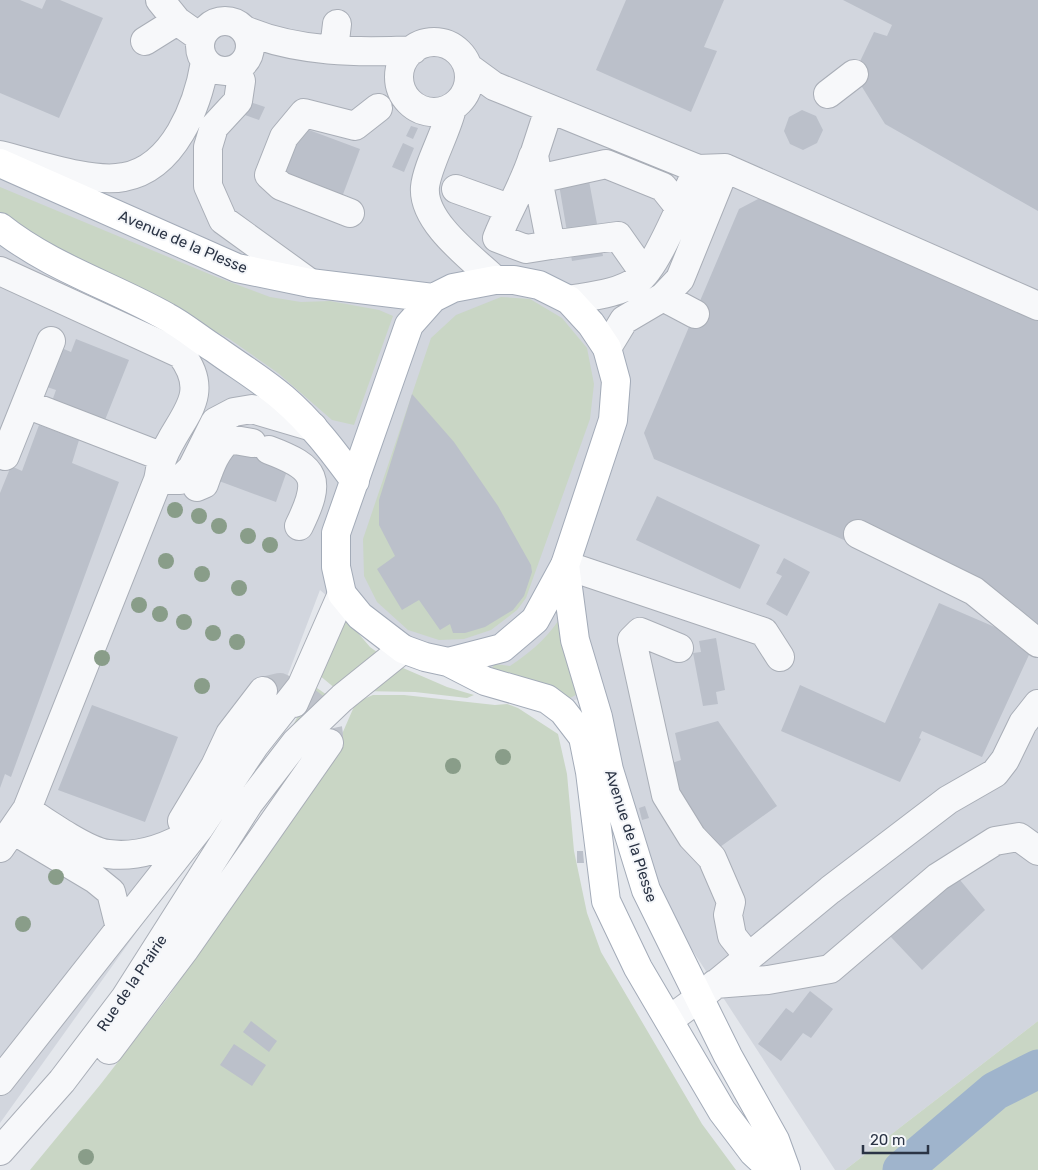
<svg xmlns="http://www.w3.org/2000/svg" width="1038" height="1170" viewBox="0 0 1038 1170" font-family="Rubik,sans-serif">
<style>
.built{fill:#d2d6de}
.green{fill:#c9d6c5}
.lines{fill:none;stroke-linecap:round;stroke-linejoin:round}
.river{stroke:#9fb4cc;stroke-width:39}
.building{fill:#bbc0ca}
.minor-tunnel{stroke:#bfc3cb;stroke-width:28;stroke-dasharray:28 14;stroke-linecap:butt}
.minor-casing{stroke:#a9aeb7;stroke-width:30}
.major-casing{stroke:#a3abb8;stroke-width:30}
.minor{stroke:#f7f8fa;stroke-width:28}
.major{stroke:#fff;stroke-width:28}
.tree{fill:#899d89}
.labels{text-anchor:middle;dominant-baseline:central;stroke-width:4;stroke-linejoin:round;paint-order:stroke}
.street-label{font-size:15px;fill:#2b3445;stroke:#f4f6f9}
</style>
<rect width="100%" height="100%" fill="#e4e7ec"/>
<path class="built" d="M0,0H1038V1021L845,1170H835L665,908L601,692L565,703L404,662L320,590L251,772L0,1123Z"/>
<path class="green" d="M0,187L214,276L270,297L301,302L330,301L379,310L393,316L354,425L332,420L278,373L228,338L97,272L0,215Z
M501,297L530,299L562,318L587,348L594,384L590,419L526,598L517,610L491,630L464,639L439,640L408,630L377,602L364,576L363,539L431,338L456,315Z
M566,608L582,692L570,698L535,680L489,671L495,664L510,666C534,650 552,634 566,608Z
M346,619L370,647L381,655L336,689L319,675Z
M403,668L447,687L474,695L467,698L415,692L360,691L390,670Z
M314,686L330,697L291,729Z
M373,695H404L495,705L507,704L518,708L558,734L567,774L574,851L587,913L601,952L702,1124L736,1170H30L100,1085L169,996L339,741L356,702Z
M1038,1021V1170H845Z"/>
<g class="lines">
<path class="river" d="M902,1170L995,1091L1038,1069"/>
</g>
<path class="building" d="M0,0H20L42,9L46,0H60L103,18L59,118L0,93Z
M626,0H724L704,47L717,51L691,112L596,70Z
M843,0H1038V211L885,124L854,74L874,32L887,36L892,25Z
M250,102L265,107L259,120L245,115Z
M802,110L816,116L823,130L817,143L803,150L790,144L784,131L789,117Z
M411,126L418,128L413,139L406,136Z
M301,127L360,149L342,197L282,176Z
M403,143L414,148L404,172L392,167Z
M622,151L668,173L665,183L621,163L620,153Z
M584,154L603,256L572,261L555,161Z
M760,198L1038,317V627L835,536L654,459L644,433L739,209Z
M76,339L129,360L103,425L51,404L56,390L44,386L59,347L71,352Z
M412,394L454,442L498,506L531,565L532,572L524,596L513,610L485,627L465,633H453L450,624L440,630L419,600L402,610L377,569L395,556L379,525V500Z
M39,425L79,440L72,463L119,482L11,777L5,774L0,788V493L11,466L22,471Z
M253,440L288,468L276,502L219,481L231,450L247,456Z
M657,496L760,545L740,589L636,540Z
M784,558L810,572L787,616L766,604L782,576L776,573Z
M939,603L1034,644L982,757L922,731L919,738L921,739L900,782L781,731L800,685L885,723Z
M716,638L725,690L716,692L718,704L703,706L693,653L701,652L699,641Z
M92,705L178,737L145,822L58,790Z
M718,721L777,806L720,847L696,832L663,766L681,760L675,733Z
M645,806L649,818L642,820L639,808Z
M577,851H583L584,863H577Z
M955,874L985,910L922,970L890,936Z
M810,991L833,1009L811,1038L803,1033L781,1061L758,1044L786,1008L793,1013Z
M251,1021L277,1041L269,1052L243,1032Z
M234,1044L266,1065L252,1086L220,1065Z"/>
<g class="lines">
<path class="minor-tunnel" d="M263,691L280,687C302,698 330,709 329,739"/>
<defs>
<path id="minor" d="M160,0L177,21L201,38
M200 46a25 25 0 1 1 50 0a25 25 0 1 1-50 0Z
M247,31C298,52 358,53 413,50
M145,41L177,21
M399 77a35 35 0 1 1 70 0a35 35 0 1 1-70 0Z
M334,49L337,24
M468,67L494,86L698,169L725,168L1038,306
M236,69L241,81L238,101L214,127L208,147V186L223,220L310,283
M828,94L854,74
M452,108C447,131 427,166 425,187C422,222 472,258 495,280
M549,109L534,155L538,179L606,164L663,187L679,207
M0,155C33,163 92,184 124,177C174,168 198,105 205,62
M533,156C524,185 508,210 497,238L526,249L551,245
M538,179L551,245L618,236L644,273
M456,189L509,208
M350,213L281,186L269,175L284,137L304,113L355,126L378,108
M0,271L181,354C214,397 178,418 163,457C160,464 160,472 158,480L27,809L0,848
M663,297L695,314
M569,300C592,296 618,294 638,280C657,268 686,192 698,169
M607,348L624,320L663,297L680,279L725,168
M26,404L163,457
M269,450C317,468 322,479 299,526
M5,456L51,341
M158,480H180L192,468L215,422L234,412L252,409L313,427
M197,487L204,484C210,467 215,451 229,439L252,443
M858,534L974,591L1038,643
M565,565L764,632L780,657
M679,648L640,632L632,640L666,795L692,837L712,858L731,902L728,915L732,936L748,956
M294,703L342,594
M27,809C38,818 50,825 62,833C76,841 92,852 108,854C137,858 168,847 193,832
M182,821L215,766L230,734L263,691
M13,830L95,879L111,892L120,928
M715,984L768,980L830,969L938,877L995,841L1019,837L1038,851
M669,1020L699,998L830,890L948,800L995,773L1005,760L1023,723L1038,704
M109,1050L185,949L329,743
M0,1081L200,827L255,745L300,688
M0,1151L62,1081L125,998L249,803L296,742L342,698L403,649"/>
<path id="major" d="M0,163L237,268L310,283L433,298
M0,227C50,267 112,286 167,317C184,326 199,339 215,349C237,365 262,380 283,398C311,422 333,451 355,481
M495,280H514L539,285L569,300L591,324L607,348L616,381L613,420L565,565L535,620L502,648L448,662L425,657L403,649L360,616L342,594L336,567V533L409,325L433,298L453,288Z
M565,565L575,640L598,717L609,770L646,890L728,1056L775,1140L786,1170
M448,662L485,681L547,699L563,711L583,737L590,772L606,901L638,968L722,1111L753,1152L772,1170"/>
</defs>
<use href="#minor" class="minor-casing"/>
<use href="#major" class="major-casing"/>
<use href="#minor" class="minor"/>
<use href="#major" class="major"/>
</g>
<g class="tree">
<circle cx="175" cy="510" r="8"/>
<circle cx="199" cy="516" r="8"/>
<circle cx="219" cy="526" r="8"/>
<circle cx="248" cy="536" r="8"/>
<circle cx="270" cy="545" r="8"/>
<circle cx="166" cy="561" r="8"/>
<circle cx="202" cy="574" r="8"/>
<circle cx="239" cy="588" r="8"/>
<circle cx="139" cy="605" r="8"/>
<circle cx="160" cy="614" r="8"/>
<circle cx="184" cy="622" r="8"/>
<circle cx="213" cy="633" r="8"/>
<circle cx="237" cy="642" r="8"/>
<circle cx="102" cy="658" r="8"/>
<circle cx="202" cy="686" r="8"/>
<circle cx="503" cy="757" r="8"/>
<circle cx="453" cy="766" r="8"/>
<circle cx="56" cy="877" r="8"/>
<circle cx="23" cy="924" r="8"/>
<circle cx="86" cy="1157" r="8"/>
</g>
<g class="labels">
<g class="street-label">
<text transform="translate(183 242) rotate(23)">Avenue de la Plesse</text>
<text transform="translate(631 836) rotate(72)">Avenue de la Plesse</text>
<text transform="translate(132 983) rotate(-56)">Rue de la Prairie</text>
</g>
</g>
<path d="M863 1145v8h65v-8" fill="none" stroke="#2b3445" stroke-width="2.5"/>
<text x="870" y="1145" font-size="15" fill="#2b3445" stroke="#f4f6f9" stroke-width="4" paint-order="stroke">20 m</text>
</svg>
